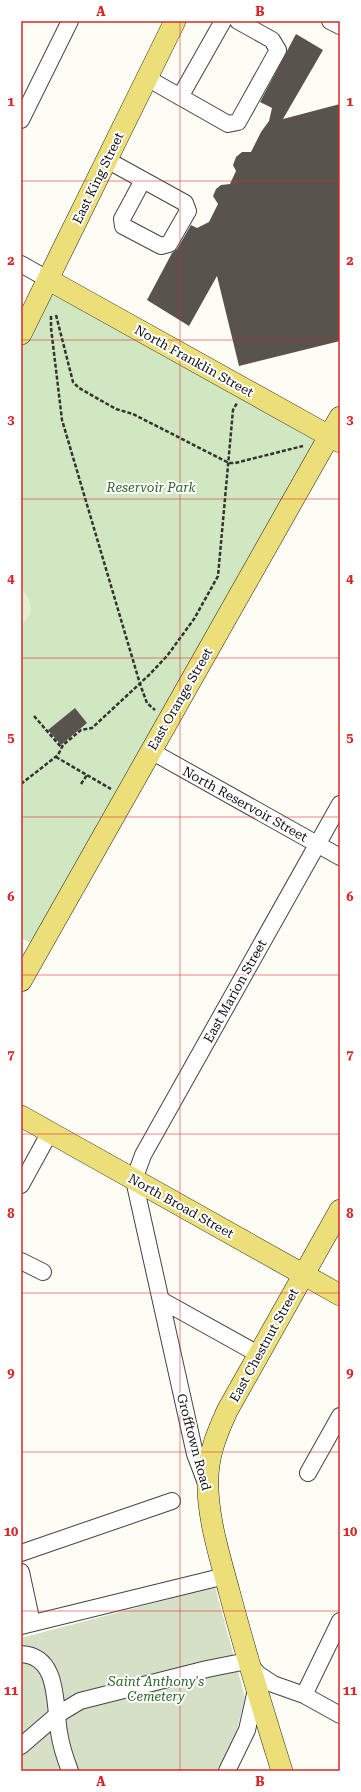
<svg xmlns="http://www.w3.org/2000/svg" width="361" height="1792" viewBox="0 0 361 1792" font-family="'Roboto Serif',serif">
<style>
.green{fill:#d0e7c1}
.cemetery{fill:#d5e0c7}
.pitch{fill:#e1efd2}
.building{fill:#59534e}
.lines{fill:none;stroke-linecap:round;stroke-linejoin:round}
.minor-casing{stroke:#444;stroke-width:18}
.major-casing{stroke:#222;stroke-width:22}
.path{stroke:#333;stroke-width:2.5;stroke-dasharray:4 2;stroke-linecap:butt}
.minor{stroke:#fff;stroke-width:16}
.major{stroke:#ecde78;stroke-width:21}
.grid{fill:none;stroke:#d62828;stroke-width:1;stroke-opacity:0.55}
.labels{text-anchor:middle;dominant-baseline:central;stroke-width:4;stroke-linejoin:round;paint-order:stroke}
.street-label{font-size:13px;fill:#111;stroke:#fff}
.park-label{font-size:13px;font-style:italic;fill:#2b6426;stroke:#fff}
.neatline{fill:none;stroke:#d62828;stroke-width:1.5}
.grid-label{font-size:13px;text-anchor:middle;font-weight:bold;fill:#d62828}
</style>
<rect width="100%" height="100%" fill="#fefdf5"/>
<path class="green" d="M49,280L329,436L39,948L21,938V334Z"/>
<path class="cemetery" d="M215,1587L245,1697L233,1746L217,1771H21V1638Z"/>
<path class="pitch" d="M21,586C29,600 39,612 21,624Z"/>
<path class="building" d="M296,34L323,50L283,119L340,104V341L239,366L217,276L189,326L147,300L172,253L177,249L191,225L197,228L209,222L218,204L213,196L216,189L221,185L230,184L236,171L233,165L236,157L242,152H251L261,132L269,121L272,108L260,102Z
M75,708L87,723L61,745L48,730Z"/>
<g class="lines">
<defs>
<path id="minor" d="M330,21L340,26
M147,78L228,124L238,122L278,50L272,40L238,21
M180,97L223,21
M21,120L70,21
M107,160L185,203L188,211L169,244L161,246L123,226L122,219L143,180
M21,264L49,280
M151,751L340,857
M21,1185L50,1132
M21,1261L43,1272
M161,1300L258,1354
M308,1473L340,1416
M206,1483L195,1454L134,1180L143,1155L340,804
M21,1553L172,1501
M21,1572L32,1623
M21,1626L225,1576
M21,1654C60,1656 54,1705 59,1732C61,1746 65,1758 70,1771
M304,1695L340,1621
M21,1746L57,1715L80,1701L207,1669L247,1661L258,1674L273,1684L304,1695L340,1715
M227,1771L247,1730L256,1690"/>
<path id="major" d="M49,280L340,442
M21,334L175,21
M21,981L340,417
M21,1116L340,1295
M282,1771C263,1711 245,1651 229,1591C219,1554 206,1513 208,1475C209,1452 218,1431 227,1411L340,1210"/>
</defs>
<use href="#minor" class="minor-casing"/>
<use href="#major" class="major-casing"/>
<path class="path" d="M56,315L73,382L79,388L116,409L133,414L229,463H235L303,446
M51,316V328L62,420L140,684L147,703L155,710
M34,716L61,747
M56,757L111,789
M21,784L58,755L63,745L81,730L92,728L149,675L167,656L194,619L218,576L233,410L237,403
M81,784L87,775"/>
<use href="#minor" class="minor"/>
<use href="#major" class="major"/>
</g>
<path class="grid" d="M180,21V1771M21,181H340M21,340H340M21,499H340M21,658H340M21,817H340M21,975H340M21,1134H340M21,1293H340M21,1452H340M21,1611H340"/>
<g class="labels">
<g class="street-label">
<text transform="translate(98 178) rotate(-64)">East King Street</text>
<text transform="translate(194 361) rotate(29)">North Franklin Street</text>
<text transform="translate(180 699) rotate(-60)">East Orange Street</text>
<text transform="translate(245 804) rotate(29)">North Reservoir Street</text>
<text transform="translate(235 991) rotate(-61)">East Marion Street</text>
<text transform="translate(181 1206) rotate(29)">North Broad Street</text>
<text transform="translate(264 1345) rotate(-61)">East Chestnut Street</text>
<text transform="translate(194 1442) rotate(75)">Grofftown Road</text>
</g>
<g class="park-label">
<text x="151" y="487">Reservoir Park</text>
<text x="156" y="1681">Saint Anthony's<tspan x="156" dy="15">Cemetery</tspan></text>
</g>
</g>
<rect width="361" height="1792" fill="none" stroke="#ffffff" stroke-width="44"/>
<rect x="22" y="22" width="317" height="1748" class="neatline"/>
<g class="grid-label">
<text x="101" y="16">A</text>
<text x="260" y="16">B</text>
<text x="11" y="106">1</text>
<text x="350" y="106">1</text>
<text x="11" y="265">2</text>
<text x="350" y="265">2</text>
<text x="11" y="424">3</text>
<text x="350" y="424">3</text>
<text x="11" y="583">4</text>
<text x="350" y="583">4</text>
<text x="11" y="742">5</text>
<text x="350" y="742">5</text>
<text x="11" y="901">6</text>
<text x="350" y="901">6</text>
<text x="11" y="1059">7</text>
<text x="350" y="1059">7</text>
<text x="11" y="1218">8</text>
<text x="350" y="1218">8</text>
<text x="11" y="1377">9</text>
<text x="350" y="1377">9</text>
<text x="11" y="1536">10</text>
<text x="350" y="1536">10</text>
<text x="11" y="1695">11</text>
<text x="350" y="1695">11</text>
<text x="101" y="1786">A</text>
<text x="260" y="1786">B</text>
</g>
</svg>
